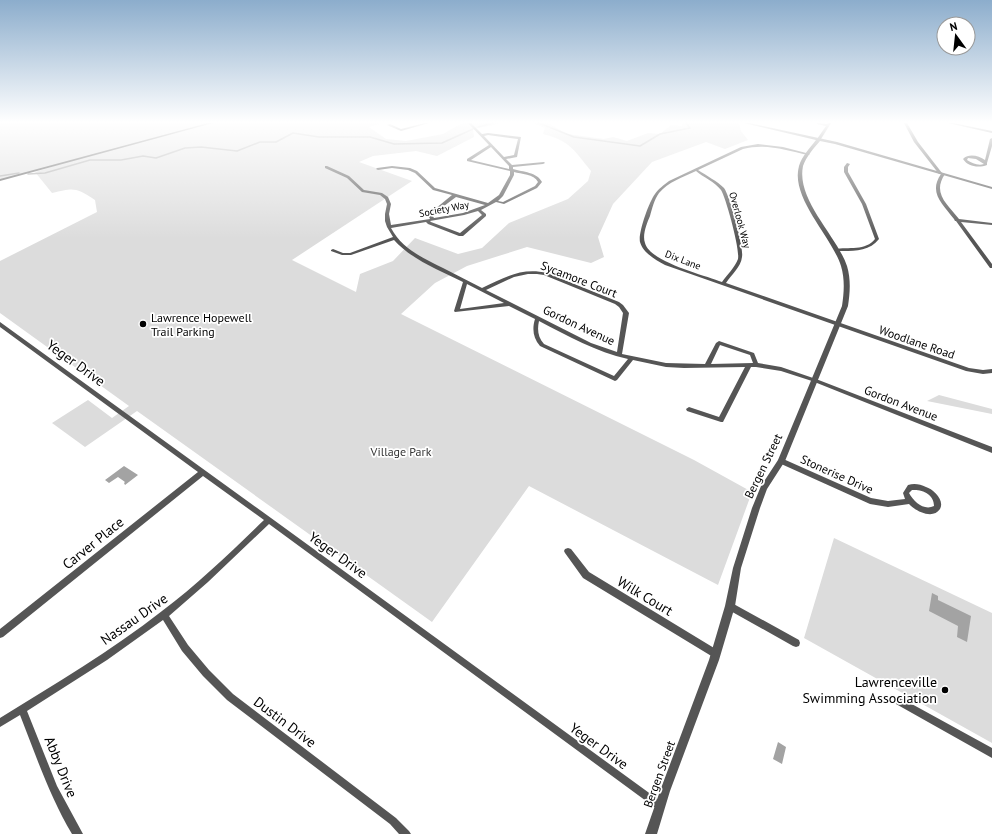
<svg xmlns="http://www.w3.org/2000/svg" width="992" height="834" viewBox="0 0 992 834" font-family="'PT Sans',sans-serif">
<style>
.green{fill:#dcdcdc}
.water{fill:#a3a3a3}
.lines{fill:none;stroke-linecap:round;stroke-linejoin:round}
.stream{stroke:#a3a3a3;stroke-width:1.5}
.minor{fill:#555;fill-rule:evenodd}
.tertiary{fill:#555;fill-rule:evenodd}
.poi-dot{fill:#000;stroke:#fff;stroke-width:1.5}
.labels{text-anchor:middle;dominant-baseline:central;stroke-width:3.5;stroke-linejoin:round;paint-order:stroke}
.far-street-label{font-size:10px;fill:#000;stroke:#fff}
.street-label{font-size:12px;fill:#000;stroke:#fff}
.poi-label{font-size:12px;fill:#000;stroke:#fff;text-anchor:start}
.park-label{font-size:12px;fill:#333;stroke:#fff}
.near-street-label{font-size:14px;fill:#000;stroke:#fff}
.near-poi-label{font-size:14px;fill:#000;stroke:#fff;text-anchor:end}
</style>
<rect width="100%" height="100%" fill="#fff"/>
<path class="green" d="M0,123H382L369,127L386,139L406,141L443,134L462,123H503L473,129L474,137L437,156L416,151L373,156L359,162L412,181L292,260L356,292L360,274L393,261L415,238L458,254L482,248L509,223L568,199L588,181L591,171C575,151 569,140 543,134L545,128L533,123H548L567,134L604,139L613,137L627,141L648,133L660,134L671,125L682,126V123H739L741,131L748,140L725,149L706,142L652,162L613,204L598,237L604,257L591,263L527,247L467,266L435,283L401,314L694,460L752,492L718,585L529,486L432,622L137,411L85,447L52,423L88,400L112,418L129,406L0,313V261L97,212L95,200C75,187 74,188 52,193L35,172L87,156L0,180Z
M939,395L992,409V414L927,401Z
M834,538L992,613V743L804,638Z"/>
<path class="water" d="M124,466L138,475L125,485L124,483L125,482L118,477L109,483L105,480Z
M932,593L938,596V600L971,616L967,642L957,637L958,626L929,611Z
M778,742L786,747L782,764L773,759Z"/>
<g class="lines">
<path class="stream" d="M539,123L574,137L640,146L660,134L690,128L686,123
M478,127L493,123
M28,174L45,173L90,160H121L143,156L156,158L185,148L201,147L237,151L260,142H276L293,133L319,137H370L394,144L442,143L473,129
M0,176L19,173"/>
<path class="minor" d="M425,123H429L401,131L387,125L390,124L401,129Z
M468,123H471L482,134L488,133L521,137L517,157L506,159L512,165L544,162L545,163L543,164L513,167V169C523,172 537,172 542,182L537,188L504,204L496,202L481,210L486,214V216L463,236H459L428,224L426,222L391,228C402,249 423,258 443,268C456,275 469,281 482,288C504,278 521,267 547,273L619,302L623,305L629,313L622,354L666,363L705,364L716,343L719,341L754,353L758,363L781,367L816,379L992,447V453L812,381L781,371L756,367H751L724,420L723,422H721L687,411L686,409L689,407L719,417L745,367L684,368L666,367L633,360L617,380L615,381L540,346C533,338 532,329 535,319L509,306L455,312L454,311L463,282C439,270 412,260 394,240L351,255H342L331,251V250L333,249L343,253H350L393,237L387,227L385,221V214L387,204L385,199L380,195L362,192L347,178L325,168V166H327L349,176L364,190L382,193L388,197L391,204L389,214L391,225L430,219L428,215L429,214L452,195L433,190L415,173L408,170L392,168L378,170L376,169L377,168L392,166L410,168L417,171L435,188L488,203L499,195L510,175V171L467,161V159L489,145ZM488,135L518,139L514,155L504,157L484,136ZM491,147L509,166V169L471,160ZM514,172C521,174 534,174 538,182L535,186L503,202L498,201L503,196L514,175ZM456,197L485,205L463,213L434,218L432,215ZM478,211L482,215L460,233L431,222L430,221L464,215ZM528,274H537L544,275L615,304L619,307L623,313L617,352L591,343L486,290L514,277ZM467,284L504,303L460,309ZM539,321C568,336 596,352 628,359L614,376L544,344C538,337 537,330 539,321ZM720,345L750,355L753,363L711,364Z
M817,123L827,124L828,123H831L821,139L819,140L817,139L826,126L817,124Z
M904,123H907L918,142L942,173L945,174C932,193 947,204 959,219L992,223V225L961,222L992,264V268H990L956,221H955L954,219C943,204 928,193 941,174H939L914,142Z
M948,123H953L992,131V133Z
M992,138V146L987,163V165C979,168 968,167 963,159C969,153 979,156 985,160L990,139ZM968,158L976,159L984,164C978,166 972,163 967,160Z
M758,144L783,147L810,154L808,155C786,150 765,143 743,149L698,170C707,176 717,181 724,188C730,196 744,247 742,257C741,267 731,275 726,283L969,368L983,370L992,369V373L983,374L966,371L665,265C656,260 643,253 640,242C638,233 649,202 655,194C658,189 664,185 669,181L741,147ZM696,171C703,177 715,182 721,190C726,198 740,249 738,259C735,267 727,275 722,282C704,275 650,262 645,243C642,235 647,223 650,216C652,209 654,200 659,193C668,182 683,177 696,171Z
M847,163L850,164L848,167V172L866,204L879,239C869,252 852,251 837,251L835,250V249C848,247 866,251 875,239L862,204L844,172V167Z
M0,322L271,518L663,803L665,806L663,809L660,811L657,809L269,524L208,582L169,616L188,645L209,670L233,694L396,818L409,831L411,834H399L390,824L227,700L203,676L182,651L163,620L107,660L27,711L57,786L83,834H72C50,797 36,756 20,715L0,727V718C55,684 111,651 162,611C198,584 231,552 264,520L203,476L3,637L0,638V629L198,472L0,327Z
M781,458L871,498L888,501L905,499L903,493L908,485C914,483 920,484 926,487C933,489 945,500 940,509C933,520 915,511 909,504L888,507L870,504L779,463L778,461L779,459ZM912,490C922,489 934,494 934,506C924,511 914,502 909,493Z
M568,548L571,549L589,572L719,651L720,654L719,657L716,658L713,657L583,578L565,553L564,551L565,549Z
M730,602L799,640L800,643L799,646L796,647L793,646L727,609L726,606L727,603Z
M899,697L992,748V758L896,704L895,701L896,698Z"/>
<path class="tertiary" d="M208,123H213L0,181V179Z
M744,123H749L837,142L992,187V189L835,144L820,141C814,148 806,157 803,166C796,200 837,236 847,266C851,279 850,293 848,306L785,461L767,489L760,508L741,568L735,606L719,660L670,791L657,834H645L660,791L709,660L725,606L733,568L752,508L761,486L778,460L842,306C844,293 845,279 841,266C832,237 790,198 799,166C802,156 810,148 816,140Z"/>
</g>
<linearGradient id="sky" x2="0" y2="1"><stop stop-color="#8cadcc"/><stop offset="0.51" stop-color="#fff"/><stop offset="1" stop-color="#fff" stop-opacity="0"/></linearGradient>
<rect width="992" height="239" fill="url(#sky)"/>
<g class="poi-dot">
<circle cx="143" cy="324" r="4"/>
<circle cx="945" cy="690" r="4"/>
</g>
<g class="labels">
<g class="far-street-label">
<text transform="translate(444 209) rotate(-11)">Society Way</text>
<text transform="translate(740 220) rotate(75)">Overlook Way</text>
<text transform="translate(683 260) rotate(21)">Dix Lane</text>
</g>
<g class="street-label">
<text transform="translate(579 279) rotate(21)">Sycamore Court</text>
<text transform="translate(579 325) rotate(25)">Gordon Avenue</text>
<text transform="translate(917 342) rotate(19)">Woodlane Road</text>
<text transform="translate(901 403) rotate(21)">Gordon Avenue</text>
<text transform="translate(763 466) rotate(-64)">Bergen Street</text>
<text transform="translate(837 474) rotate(24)">Stonerise Drive</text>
<text transform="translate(659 774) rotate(-70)">Bergen Street</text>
</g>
<g class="poi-label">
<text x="151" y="317">Lawrence Hopewell<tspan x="151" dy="14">Trail Parking</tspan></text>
</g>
<g class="park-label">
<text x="401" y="451">Village Park</text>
</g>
<g class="near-street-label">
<text transform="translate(76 363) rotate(36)">Yeger Drive</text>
<text transform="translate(93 543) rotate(-39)">Carver Place</text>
<text transform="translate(338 555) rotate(36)">Yeger Drive</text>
<text transform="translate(645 596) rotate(31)">Wilk Court</text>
<text transform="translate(134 619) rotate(-35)">Nassau Drive</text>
<text transform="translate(285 722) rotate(37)">Dustin Drive</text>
<text transform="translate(599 746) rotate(36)">Yeger Drive</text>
<text transform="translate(61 767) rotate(68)">Abby Drive</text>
</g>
<g class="near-poi-label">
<text x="937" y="682">Lawrenceville<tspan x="937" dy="16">Swimming Association</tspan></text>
</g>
</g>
<g transform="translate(956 36) rotate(345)"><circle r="19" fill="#ffffff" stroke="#999999"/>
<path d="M0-3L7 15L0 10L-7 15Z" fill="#000000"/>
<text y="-6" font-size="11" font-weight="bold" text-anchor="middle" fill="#000000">N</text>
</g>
</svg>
